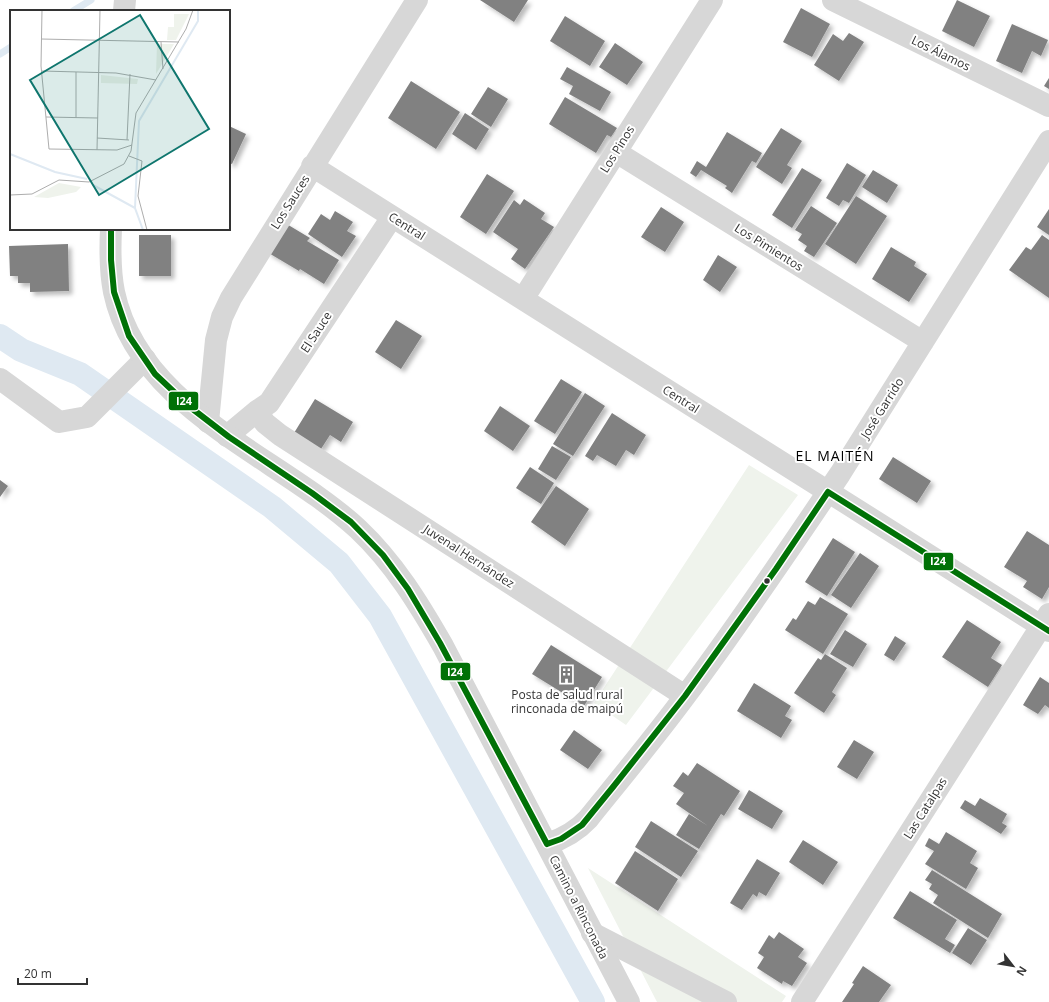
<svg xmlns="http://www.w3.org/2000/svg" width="1049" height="1002" viewBox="0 0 1049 1002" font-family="'Open Sans',sans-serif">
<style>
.green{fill:#eff3ec}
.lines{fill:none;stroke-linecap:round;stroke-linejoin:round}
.stream{stroke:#dfe9f2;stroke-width:7}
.canal{stroke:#dfe9f2;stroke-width:24}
.building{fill:#818181;filter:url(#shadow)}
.minor{stroke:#d7d7d7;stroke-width:22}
.tertiary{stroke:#d7d7d7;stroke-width:22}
.bus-1-casing{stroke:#fff;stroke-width:9}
.bus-1{stroke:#007106;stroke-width:6}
.bus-dot{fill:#333;stroke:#fff;stroke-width:1.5}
.labels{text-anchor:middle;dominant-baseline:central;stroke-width:4;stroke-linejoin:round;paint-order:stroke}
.street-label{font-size:12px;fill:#333;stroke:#fff}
.poi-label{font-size:12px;fill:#333;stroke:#fff}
.quarter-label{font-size:14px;letter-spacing:1px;fill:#000;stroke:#fff}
.inset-river{fill:none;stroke:#dfe9f2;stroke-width:2}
.inset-road{fill:none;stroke:#adadad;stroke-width:1}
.view{fill:#0f766e;fill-opacity:0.15;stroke:#0f766e;stroke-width:2}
.inset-edge{fill:none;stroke:#333;stroke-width:2}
.line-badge{stroke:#fff;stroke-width:1.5}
.badge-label{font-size:11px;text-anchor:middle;font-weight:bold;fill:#fff}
</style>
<defs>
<filter id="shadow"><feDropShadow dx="3.5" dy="3.5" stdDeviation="2" flood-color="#0004"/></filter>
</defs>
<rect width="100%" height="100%" fill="#fff"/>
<path class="green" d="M749,465L798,495L626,725L594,703Z
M588,868L786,996L782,1002H657Z"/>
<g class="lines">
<path class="stream" d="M73,11L91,0
M0,54L11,47"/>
<path class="canal" d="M0,336L21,350L80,374L272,507L339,563L380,616L593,1002"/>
</g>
<path class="building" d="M480,0H528L514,22Z
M957,0L990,16L974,47L942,31Z
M801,8L830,24L812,57L783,42Z
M565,16L605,41L590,66L550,41Z
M1012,24L1048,40L1041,56L1032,51L1022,73L996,61Z
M849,33L864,42L839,81L814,65L833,34L843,41Z
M615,43L643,62L627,85L599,67Z
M567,67L611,92L600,111L569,94L573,86L560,79Z
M1049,78V89L1044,86Z
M411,81L460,112L436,149L388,118Z
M488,87L508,99L491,127L471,114Z
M565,97L617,128L611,137L607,135L596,153L549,124Z
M465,113L489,129L476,150L452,134Z
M229,126L246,134L232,164L229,163Z
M781,128L802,141L787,165L792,168L782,184L756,167Z
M727,132L762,153L756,163L752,161L732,193L725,188L727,186L701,170L696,177L690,173L697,161L706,167Z
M847,163L866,175L849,203L843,200L839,206L826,198Z
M802,168L822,180L792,228L772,215Z
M873,170L898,185L887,203L862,187Z
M487,174L514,191L486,234L460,217Z
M856,196L887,216L856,264L825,244Z
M524,199L545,213L541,219L554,227L525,269L511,259L518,249L493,232L514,200L520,205Z
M811,206L837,223L814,257L804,251L807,246L798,240L802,234L795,230Z
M661,207L684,222L665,252L641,237Z
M1049,209V235L1037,227Z
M335,211L353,222L347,231L356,236L342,257L308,234L321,214L330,220Z
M285,223L310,238L307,241L339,260L324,284L300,269L299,271L267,252Z
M139,235H171V276H139Z
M1042,235L1049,240V298L1009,270L1026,247L1031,250Z
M68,244L69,291L30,292V283H18V276H10L9,246Z
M891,247L916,262L914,266L927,274L909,302L872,279Z
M718,255L737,267L720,292L703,280Z
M396,320L422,336L401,369L375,352Z
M561,379L582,392L555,434L534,421Z
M585,393L605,406L573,456L553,444Z
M315,399L353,422L341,442L330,435L321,449L294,433Z
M500,406L530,426L513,451L484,431Z
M612,413L646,435L634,455L626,450L616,466L597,455L593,461L585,456Z
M552,446L571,457L556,480L538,469Z
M893,457L931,481L917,503L879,479Z
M530,467L554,483L541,504L516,488Z
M0,480L8,486L0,497Z
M556,486L589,509L565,546L531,522Z
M1027,531L1049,545V587L1042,599L1023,587L1027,581L1004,567Z
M833,538L855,552L827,596L805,582Z
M860,553L879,566L851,608L831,595Z
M820,597L848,614L823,654L785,630L793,618L796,620L808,601L815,605Z
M967,620L1001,642L991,658L1002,665L988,687L942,657Z
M845,630L867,644L853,667L830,654Z
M895,636L906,643L894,661L884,655Z
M551,645L602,677L584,706L532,674Z
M825,654L847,668L832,692L836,695L824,713L794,693L818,658L821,660Z
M1040,677L1049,683V708L1045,705L1038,714L1023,705Z
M754,683L791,706L785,716L792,720L781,738L737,711Z
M574,730L602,750L588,769L560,750Z
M854,740L874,752L857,779L837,767Z
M697,763L740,791L724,816L721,814L699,849L676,835L689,814L708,826L676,804L684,793L673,786L683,772L688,776Z
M749,790L783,811L772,829L738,809Z
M980,798L1007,814L1002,823L1007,826L1001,834L960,808L965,800L975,806Z
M651,821L698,851L681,877L635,847Z
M946,832L977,851L970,863L978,868L966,889L925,864L934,851L925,846L929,838L939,844Z
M803,840L838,862L823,885L789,862Z
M635,851L678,879L658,911L615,883Z
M757,859L780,873L766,896L759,892L757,897L753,894L742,910L730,903Z
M932,870L1002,914L988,938L933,903L938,895L929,889L932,884L925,880Z
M910,891L957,920L945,939L955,945L950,953L893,918Z
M968,928L987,940L971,965L952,953Z
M779,932L804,949L798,957L807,963L792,986L783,981L782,984L757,968L764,957L758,953L769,935L774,939Z
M863,966L891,985L879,1002H842L854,984L852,983Z"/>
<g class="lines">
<path class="minor" d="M833,0L1049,106
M616,152L923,342
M312,166L1049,631
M523,299L712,0
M0,379L59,422L87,417L145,359
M257,411L265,423L280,435L685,696
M208,422L216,340L222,317L231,298L417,0
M227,436L257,411L269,403L392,217
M547,844C563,839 576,832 588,819C621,778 655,737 686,695C740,623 790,548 840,474L1049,141
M592,933L726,1002
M802,1002L1049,614"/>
<path class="tertiary" d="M124,11L125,0
M111,229C110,250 110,272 114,292C139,410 279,456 358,529C394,563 419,604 443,646L629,1002"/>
<defs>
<path id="bus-1" d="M111,229V260L114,292L129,336L155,374L190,407L229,437L312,493L351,522L383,555L408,589L440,643L547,844
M828,492L1049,631
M547,844L561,839L582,825L613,787L685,696L776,569L828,492"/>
</defs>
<use href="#bus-1" class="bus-1-casing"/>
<use href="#bus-1" class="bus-1"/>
</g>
<defs>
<symbol id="building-bare" viewBox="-9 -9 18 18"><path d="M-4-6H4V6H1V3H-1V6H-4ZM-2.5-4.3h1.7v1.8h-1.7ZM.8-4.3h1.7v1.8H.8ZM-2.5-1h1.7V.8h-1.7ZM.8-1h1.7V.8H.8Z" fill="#7a7a7a" stroke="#fff" stroke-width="2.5" paint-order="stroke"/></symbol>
</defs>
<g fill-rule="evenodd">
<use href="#building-bare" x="554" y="662" width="25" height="25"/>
</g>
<circle class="bus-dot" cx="767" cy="581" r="3.5"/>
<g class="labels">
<g class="street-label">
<text transform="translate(941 53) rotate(26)">Los Álamos</text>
<text transform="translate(617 149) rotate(-58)">Los Pinos</text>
<text transform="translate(290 202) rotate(-58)">Los Sauces</text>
<text transform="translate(407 226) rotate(32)">Central</text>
<text transform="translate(769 247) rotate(32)">Los Pimientos</text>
<text transform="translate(316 332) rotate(-57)">El Sauce</text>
<text transform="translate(681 399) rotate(32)">Central</text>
<text transform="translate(882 408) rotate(-58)">José Garrido</text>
<text transform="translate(469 556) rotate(33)">Juvenal Hernández</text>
<text transform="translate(925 808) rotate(-58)">Las Catalpas</text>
<text transform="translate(579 907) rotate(63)">Camino a Rinconada</text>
</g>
<g class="poi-label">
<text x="567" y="694">Posta de salud rural<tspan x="567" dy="14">rinconada de maipú</tspan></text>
</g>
<g class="quarter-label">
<text x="835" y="455">EL MAITÉN</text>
</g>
</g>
<g transform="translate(10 10)">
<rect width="220" height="220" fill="#fff"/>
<path d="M164,4H179L166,30H157L158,17H164ZM147,34H164L146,64ZM91,65L128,69L127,74L91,73ZM49,173L71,177L66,182L38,188L24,187Z" fill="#eff3ec"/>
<path class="inset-river" d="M0,144L45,162L77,169M83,175L125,198M133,220L125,198L129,111L188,11V0"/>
<path class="inset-road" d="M32,0L31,56L39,139L107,140L122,135M31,29L169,32M151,32L153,59M32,61L106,63L146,70M36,107L88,108M66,108V62M87,128L119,130M117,130L120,64M87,140L90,0M119,146L132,151L128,186L137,220M0,185L22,184L49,170L79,172L114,154L121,141L126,103L176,19L183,0"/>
<path class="view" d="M130,5L199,119L89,185L20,70Z"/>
<rect width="220" height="220" class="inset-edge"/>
</g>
<g class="line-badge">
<rect x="168" y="391" width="31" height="20" rx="4" fill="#007106"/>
<rect x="923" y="552" width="31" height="19" rx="4" fill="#007106"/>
<rect x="440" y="662" width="31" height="19" rx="4" fill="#007106"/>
</g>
<g class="badge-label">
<text x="184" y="405">I24</text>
<text x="938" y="565">I24</text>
<text x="455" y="676">I24</text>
</g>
<g transform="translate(1013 966) rotate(121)" stroke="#ffffff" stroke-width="3" paint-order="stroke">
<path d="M0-3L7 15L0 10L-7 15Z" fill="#333333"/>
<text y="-6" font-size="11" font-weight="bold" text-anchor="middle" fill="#333333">N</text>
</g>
<path d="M18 978v6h69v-6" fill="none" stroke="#333333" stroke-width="2"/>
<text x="24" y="978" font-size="12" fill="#333333" stroke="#ffffff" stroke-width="3" paint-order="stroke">20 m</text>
</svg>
